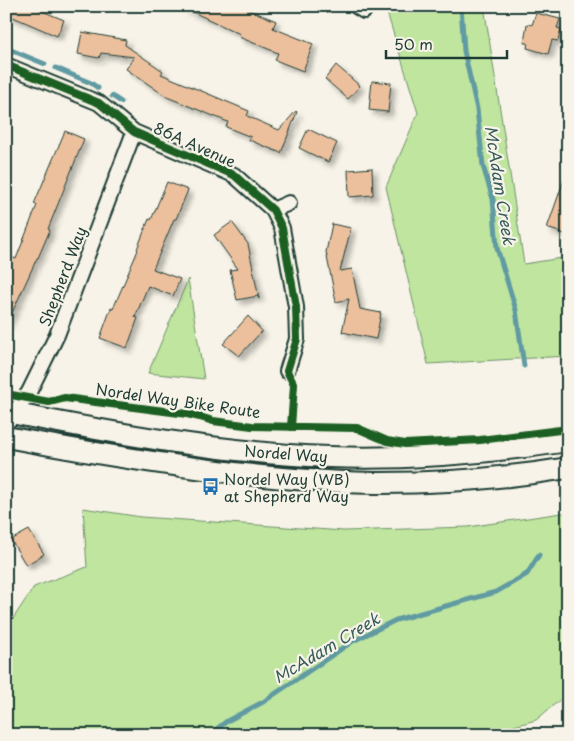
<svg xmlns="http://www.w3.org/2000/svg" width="574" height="741" viewBox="0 0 574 741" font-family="'Playpen Sans',sans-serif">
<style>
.green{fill:#bfe59f;stroke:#6f916a}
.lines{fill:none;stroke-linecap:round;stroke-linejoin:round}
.stream{stroke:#609aa2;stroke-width:5}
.building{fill:#edc09d;stroke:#1f3d34;filter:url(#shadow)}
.street-casing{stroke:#1f3d34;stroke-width:18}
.secondary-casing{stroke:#1f3d34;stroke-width:24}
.street{stroke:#f7f3e8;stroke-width:14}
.secondary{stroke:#f7f3e8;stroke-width:20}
.cycleway-casing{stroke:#f7f3e8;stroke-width:11}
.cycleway{stroke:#1b5e20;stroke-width:8}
.labels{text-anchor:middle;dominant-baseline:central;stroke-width:4.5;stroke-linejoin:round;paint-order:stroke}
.street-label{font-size:15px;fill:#1f3d34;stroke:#f7f3e8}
.poi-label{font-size:15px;fill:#1f3d34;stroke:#f7f3e8;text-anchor:start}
.water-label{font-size:16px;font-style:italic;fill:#355c59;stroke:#f7f3e8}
</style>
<defs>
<filter id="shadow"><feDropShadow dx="4.5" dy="4.5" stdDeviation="2.5" flood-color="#0004"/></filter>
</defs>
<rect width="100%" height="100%" fill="#f7f3e8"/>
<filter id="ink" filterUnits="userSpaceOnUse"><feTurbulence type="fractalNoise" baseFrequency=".02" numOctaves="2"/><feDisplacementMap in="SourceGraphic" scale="10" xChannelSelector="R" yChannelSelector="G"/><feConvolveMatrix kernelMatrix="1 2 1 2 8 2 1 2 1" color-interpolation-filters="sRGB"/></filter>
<g filter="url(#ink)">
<path class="green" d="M385,6H484L524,264L568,257V356L428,364L386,187L418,113Z
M188,279L204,379L148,373Z
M83,508L141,517L344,531L468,527L568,512V693L536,720L481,735H6V629L34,587L87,567Z"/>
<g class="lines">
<path class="stream" d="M461,6L464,51L477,109L483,166L493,199L497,248L516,310L524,366
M6,48L45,64
M56,68L91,83L98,88
M112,96L121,102
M209,735L227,721L263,702L353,641L396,620L496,592L527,574L539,555"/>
</g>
<path class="building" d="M6,6H30L64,20L57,36L6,14Z
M180,6H240L276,21L273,28L313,44L303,71L275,60L278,53L239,37L240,34Z
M536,13L560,19L557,28L561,29L558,41L552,40L548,54L527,48L528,43H524L527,24L532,25Z
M82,32L126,40L125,45L163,71L161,74L249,111L247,116L279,130L296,111L297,112L281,153L249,140L251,137L226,127L228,122L167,97L126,69L134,57L101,53L99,58L78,54Z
M336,65L360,86L348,99L325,79Z
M372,81L391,83L388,112L369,110Z
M308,129L337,143L328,162L299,148Z
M65,131L84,139L48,229L50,230L38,258H37L6,326V255L16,259L37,205L34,204Z
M372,168L373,195L349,197L348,170Z
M566,174H568V235L547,228Z
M167,182L188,190L176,219H174L153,269L180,279L173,296L148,286L135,317L138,318L127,348L100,338L111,308L113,309L138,250L137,249L149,219L151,220Z
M232,222L248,244L259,299L258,296L237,300L230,270L238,269L214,235Z
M332,224L351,228L340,271L352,269L360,309L381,313L376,339L342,332L349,299L336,302L326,252Z
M248,316L262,331L239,356L223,344Z
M29,530L44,554L26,565L11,540Z"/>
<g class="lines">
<defs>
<path id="street" d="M356,6L364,11
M6,65L99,103L134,132L234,175L273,210L282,228L296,307L297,339L287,371
M273,210L289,203
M6,424L29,392L57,335L134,132"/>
<path id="secondary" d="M6,412C113,433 221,453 329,457C409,460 489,453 568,441
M6,437C102,455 198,471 295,479C324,481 353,483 382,483C444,483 507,478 568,468"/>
</defs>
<use href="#street" class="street-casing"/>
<use href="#secondary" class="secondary-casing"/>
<use href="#street" class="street"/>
<use href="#secondary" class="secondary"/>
<defs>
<path id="cycleway" d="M6,65L99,103L134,132L234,175L273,210L282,228L296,307L297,339L287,371L294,385L291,427
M6,394L49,402L65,398L187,414L200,417L213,421L252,426L357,428L387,441L405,444L480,440L568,429"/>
</defs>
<use href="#cycleway" class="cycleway-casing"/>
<use href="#cycleway" class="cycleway"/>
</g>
</g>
<defs>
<symbol id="bus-bare" viewBox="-9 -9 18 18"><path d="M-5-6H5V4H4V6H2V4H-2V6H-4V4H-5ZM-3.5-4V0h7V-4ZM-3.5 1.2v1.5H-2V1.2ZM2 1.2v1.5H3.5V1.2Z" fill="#1f6fb2" stroke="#f7f3e8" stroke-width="2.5" paint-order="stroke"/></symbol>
</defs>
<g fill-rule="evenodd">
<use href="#bus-bare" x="198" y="474" width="25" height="25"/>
</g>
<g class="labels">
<g class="street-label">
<text transform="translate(195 144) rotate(24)">86A Avenue</text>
<text transform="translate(62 276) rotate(-69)">Shepherd Way</text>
<text transform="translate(178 400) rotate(8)">Nordel Way Bike Route</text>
<text transform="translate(286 453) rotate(4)">Nordel Way</text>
</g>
<g class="poi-label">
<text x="224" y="478">Nordel Way (WB)<tspan x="224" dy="17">at Shepherd Way</tspan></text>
</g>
<g class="water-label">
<text transform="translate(501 185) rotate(81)">McAdam Creek</text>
<text transform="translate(326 647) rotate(-31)">McAdam Creek</text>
</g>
</g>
<rect width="574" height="741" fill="none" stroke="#f7f3e8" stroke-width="25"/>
<rect x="12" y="12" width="549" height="716" fill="none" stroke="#1f3d34" stroke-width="2" filter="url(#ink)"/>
<path d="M386 50v8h121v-8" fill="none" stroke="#1f3d34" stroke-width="2.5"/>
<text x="394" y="50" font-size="15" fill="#1f3d34" stroke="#f7f3e8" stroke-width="4" paint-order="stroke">50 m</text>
</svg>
